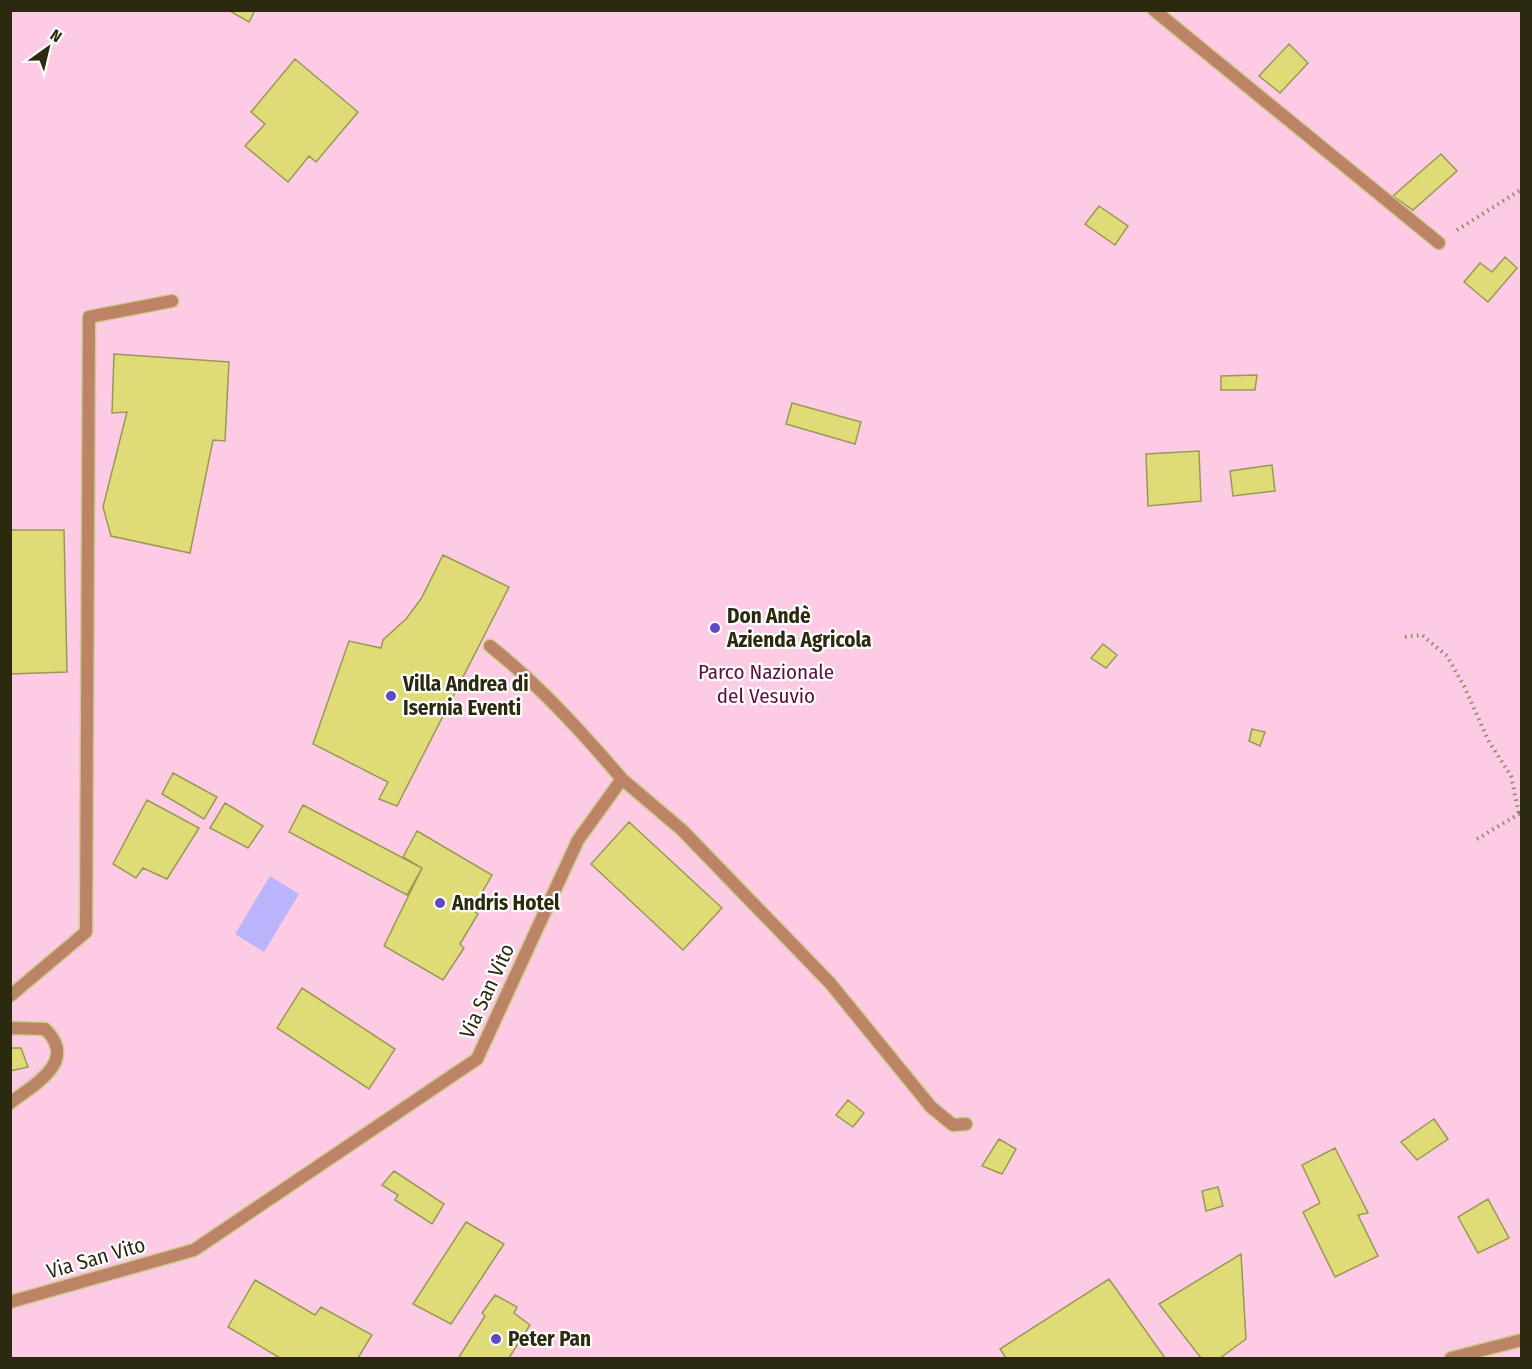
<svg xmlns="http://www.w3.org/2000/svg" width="1532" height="1369" viewBox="0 0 1532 1369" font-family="'Fira Sans Condensed',sans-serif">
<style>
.green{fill:#fdcbe4}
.water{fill:#b9b4fb}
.building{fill:#dfdc77;stroke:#9a9857;stroke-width:1.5}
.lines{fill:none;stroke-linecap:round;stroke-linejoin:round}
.minor-casing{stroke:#cdcc90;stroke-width:15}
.tertiary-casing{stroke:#cdcc90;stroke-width:15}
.path{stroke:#89885a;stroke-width:4;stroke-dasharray:1.5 4.5;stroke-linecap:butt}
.minor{stroke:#bd8366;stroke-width:12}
.tertiary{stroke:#bd8366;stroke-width:12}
.poi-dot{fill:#6149c2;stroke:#fff;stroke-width:2}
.labels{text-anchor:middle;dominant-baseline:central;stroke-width:4.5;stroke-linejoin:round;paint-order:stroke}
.poi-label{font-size:21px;font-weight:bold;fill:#2b2a0f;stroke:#fff;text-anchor:start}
.park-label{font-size:21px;fill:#5e0e41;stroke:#fff}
.street-label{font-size:21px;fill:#2b2a0f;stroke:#fff}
</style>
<rect width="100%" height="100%" fill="#f1f0ac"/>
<path class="green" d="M10,11H1521V1358H11Z"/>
<path class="water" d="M270,876L299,894L264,952L235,934Z"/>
<path class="building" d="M228,10H255L249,22Z
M1289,44L1308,63L1280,93L1259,76Z
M295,59L358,112L316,162L309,156L288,182L245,146L265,124L251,112Z
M1441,154L1457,171L1413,210L1393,196Z
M1099,206L1128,226L1115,245L1085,224Z
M1505,257L1517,268L1488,302L1464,282L1480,263L1492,272Z
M114,354L229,362L225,441L213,440L190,553L111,536L103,507L127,412L112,413Z
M1257,375L1255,390H1221V376Z
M792,403L861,422L855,444L786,424Z
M1199,451L1201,501L1148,506L1146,454Z
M1272,465L1275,491L1233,496L1230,471Z
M10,530H64L67,672L10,674Z
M443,555L509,587L397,806L379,799L388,782L313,744L349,641L381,648L383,640L406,619L421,599Z
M1103,644L1117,655L1106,668L1091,658Z
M1252,729L1265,732L1260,746L1249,741Z
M173,773L217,797L204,819L162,794Z
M147,800L199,828L167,879L143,868L136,878L113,864Z
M225,803L263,826L248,848L210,828Z
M303,805L422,868L407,895L289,832Z
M629,822L722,908L683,950L591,864Z
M417,831L492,875L472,910L478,914L460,944L464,948L443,980L384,946L422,868L403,857Z
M302,988L395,1049L369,1089L277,1028Z
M10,1048H21L28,1067L10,1071Z
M848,1100L864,1113L853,1127L836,1115Z
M1434,1119L1448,1139L1417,1160L1401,1142Z
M999,1139L1016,1149L1002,1174L982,1166Z
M1335,1148L1368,1213L1358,1215L1378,1256L1335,1277L1303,1212L1320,1203L1302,1165Z
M394,1171L444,1204L432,1224L395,1200L398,1195L382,1185Z
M1218,1187L1223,1206L1206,1211L1202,1191Z
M1488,1199L1509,1238L1478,1253L1458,1217Z
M466,1222L504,1244L451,1324L413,1304Z
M1241,1254L1246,1339L1220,1358H1201L1159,1304Z
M1109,1279L1165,1358H1006L1000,1349Z
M255,1280L315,1315L321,1307L372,1335L358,1358H280L228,1327Z
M495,1295L517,1307L514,1313L530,1325L509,1358H461L459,1357L485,1316L482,1313Z"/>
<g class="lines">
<defs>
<path id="minor" d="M1154,10L1439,243
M490,646C539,685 581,731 622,779
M10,996L86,932L89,317L172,301
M10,1302L194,1250L477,1059L578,840L622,779L682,830L830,983L931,1107L953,1125L966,1124
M1451,1358L1522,1340"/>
<path id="tertiary" d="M10,1028L45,1029C79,1062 33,1085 10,1103"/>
</defs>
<use href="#minor" class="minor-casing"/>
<use href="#tertiary" class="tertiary-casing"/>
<path class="path" d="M1457,230L1522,189
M1405,637L1422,635L1447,656L1465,688L1488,740L1511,776L1519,814
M1477,839L1519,814L1522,816"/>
<use href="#minor" class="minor"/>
<use href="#tertiary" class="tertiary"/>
</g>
<g class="poi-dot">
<circle cx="715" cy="628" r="6"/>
<circle cx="391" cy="696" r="6"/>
<circle cx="440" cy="903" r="6"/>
<circle cx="496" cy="1339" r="6"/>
</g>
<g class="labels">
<g class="poi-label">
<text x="727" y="616">Don Andè<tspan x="727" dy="24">Azienda Agricola</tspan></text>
<text x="403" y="684">Villa Andrea di<tspan x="403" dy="24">Isernia Eventi</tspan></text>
<text x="452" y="903">Andris Hotel</text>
<text x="508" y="1339">Peter Pan</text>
</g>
<g class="park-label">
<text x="766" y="672">Parco Nazionale<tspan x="766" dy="24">del Vesuvio</tspan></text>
</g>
<g class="street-label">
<text transform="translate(487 991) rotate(-65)">Via San Vito</text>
<text transform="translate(96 1258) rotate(-16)">Via San Vito</text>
</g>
</g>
<rect width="1532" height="1369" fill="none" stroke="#2b2a0f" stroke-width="24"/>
<g transform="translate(48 48) rotate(34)" stroke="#ffffff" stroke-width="4.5" paint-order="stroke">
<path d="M0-4.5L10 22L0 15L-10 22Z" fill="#2b2a0f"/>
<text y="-9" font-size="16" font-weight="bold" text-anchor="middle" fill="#2b2a0f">N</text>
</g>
</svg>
